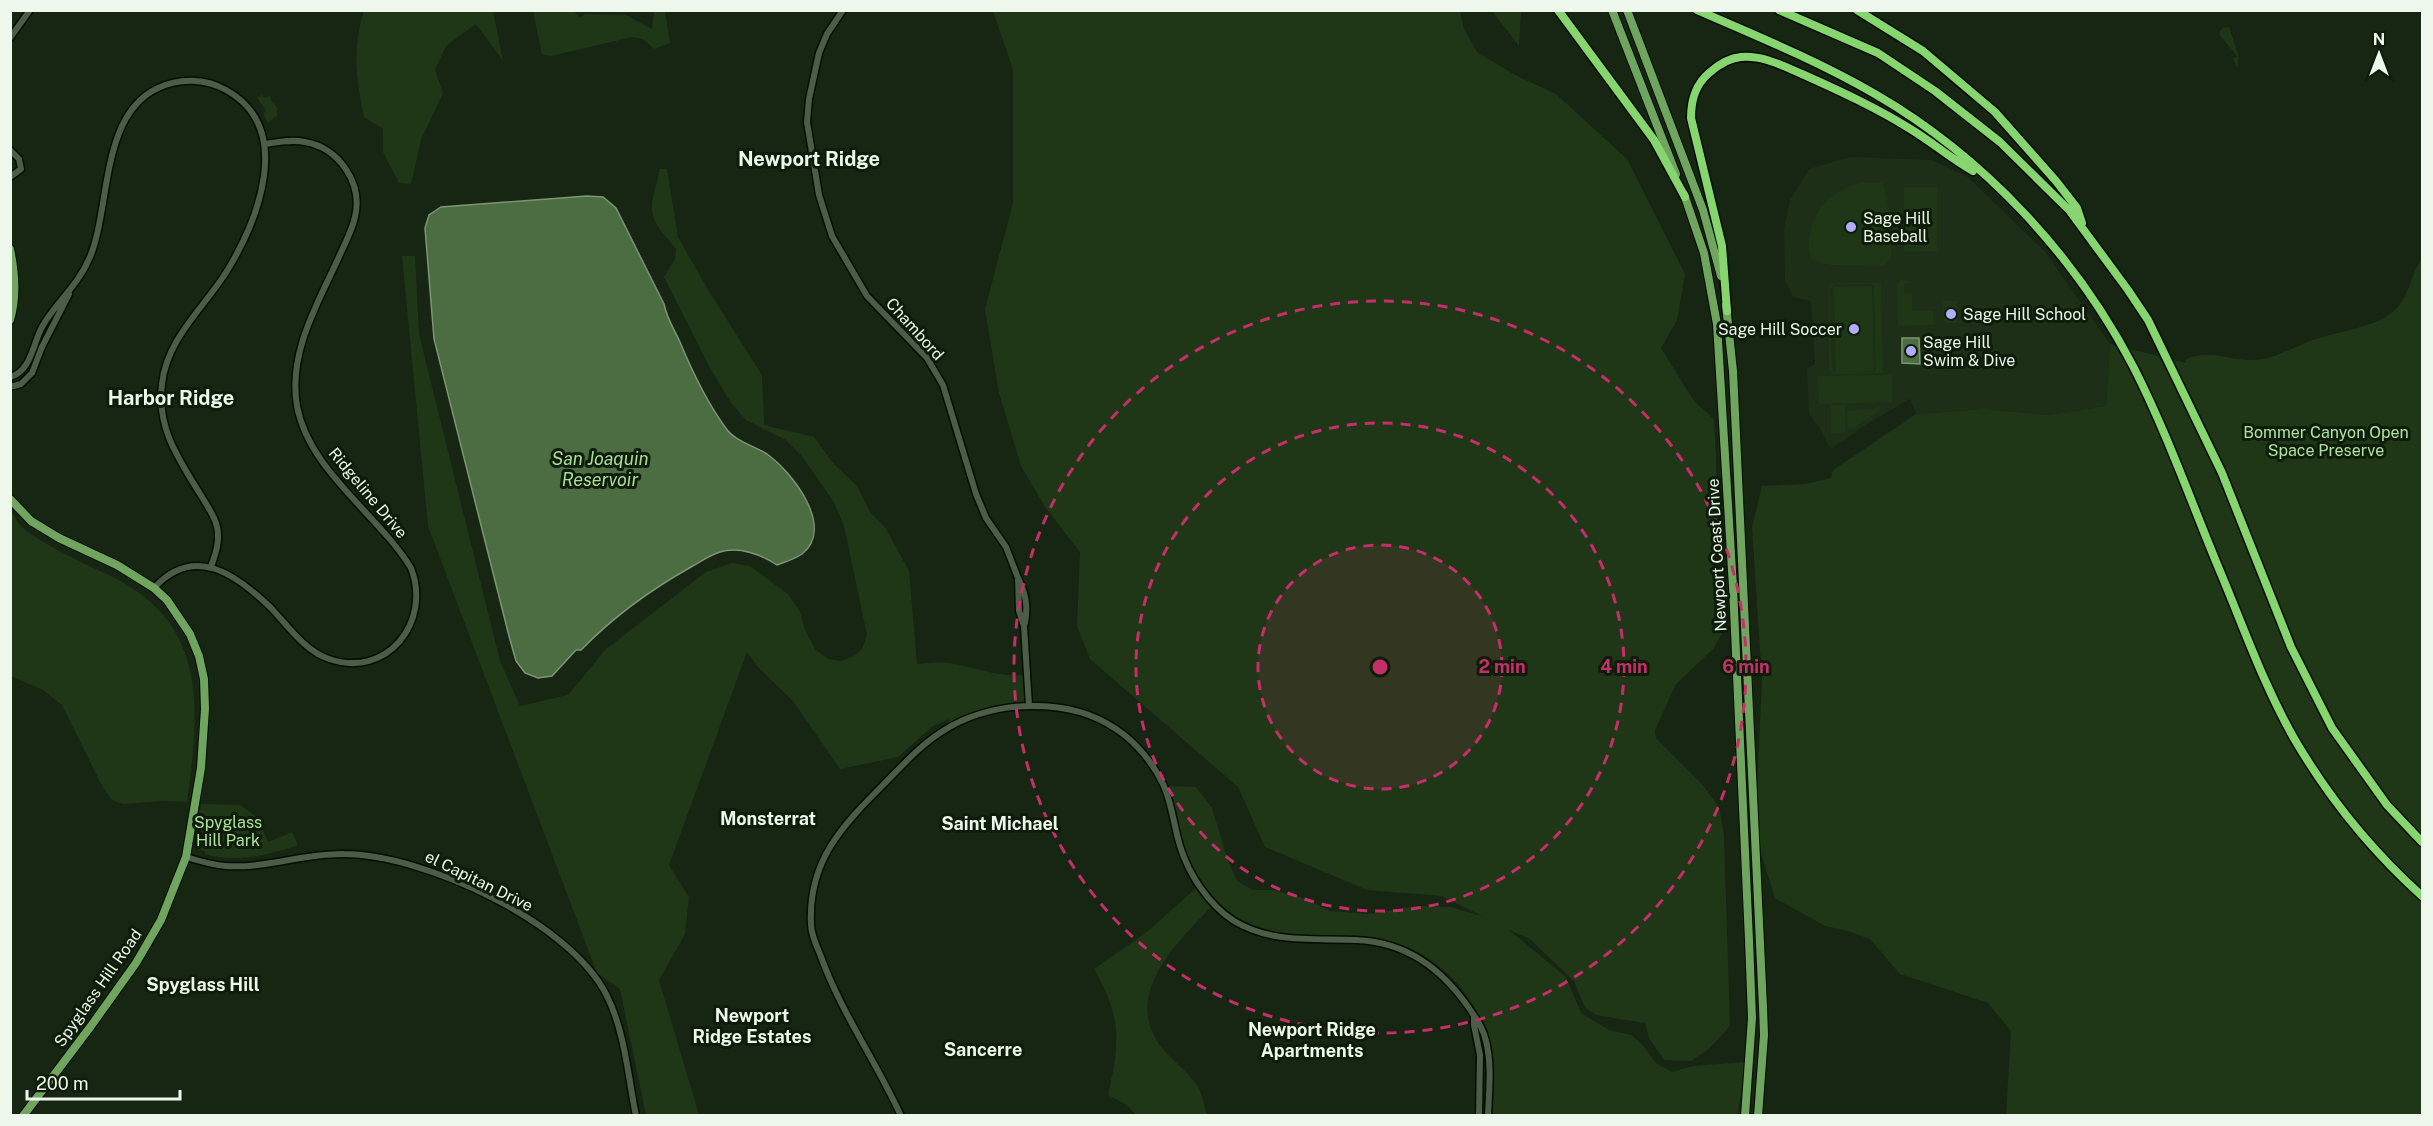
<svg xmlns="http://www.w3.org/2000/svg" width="2433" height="1126" viewBox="0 0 2433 1126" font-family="'Public Sans',sans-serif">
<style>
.built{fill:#1d2f17}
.green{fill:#1f3717;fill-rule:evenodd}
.water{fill:#4c6c42;stroke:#7c9675;stroke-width:1.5}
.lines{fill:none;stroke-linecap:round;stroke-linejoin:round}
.minor-casing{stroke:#030e01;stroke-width:9}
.major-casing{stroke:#030e01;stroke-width:10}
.highway-casing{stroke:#030e01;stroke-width:11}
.minor{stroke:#4b5c47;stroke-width:6}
.major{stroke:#6fa55e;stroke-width:8}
.highway{stroke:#87d56e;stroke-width:8}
.ring{fill:none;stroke:#c62e69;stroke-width:3;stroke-dasharray:10 8}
.poi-dot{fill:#b1adfa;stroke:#0e1c0a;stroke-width:2}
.labels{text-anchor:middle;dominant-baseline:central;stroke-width:6;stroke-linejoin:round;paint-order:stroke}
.poi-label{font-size:16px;fill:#edf7eb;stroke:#0e1c0a;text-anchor:start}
.street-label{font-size:16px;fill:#edf7eb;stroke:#0e1c0a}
.park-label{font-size:16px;fill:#afe2a0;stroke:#0e1c0a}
.water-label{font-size:18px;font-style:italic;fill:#aadd9b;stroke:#0e1c0a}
.neighbourhood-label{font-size:18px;font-weight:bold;fill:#edf7eb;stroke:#0e1c0a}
.quarter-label{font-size:20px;font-weight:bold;fill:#edf7eb;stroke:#0e1c0a}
.centre{fill:#c62e69;stroke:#0e1c0a;stroke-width:3}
.ring-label{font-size:18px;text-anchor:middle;font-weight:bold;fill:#c62e69;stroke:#0e1c0a;stroke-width:6;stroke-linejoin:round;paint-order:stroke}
</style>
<rect width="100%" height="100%" fill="#172513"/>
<path class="built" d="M1850,157L1931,160L1968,177L2046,253L2110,344L2106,406L2048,415L1984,409L1916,414L1910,399L1872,421L1832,448L1829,447L1821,430L1809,414L1807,368L1815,364L1811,301L1793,297L1785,280L1784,228L1790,200L1809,169Z"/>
<path class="green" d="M364,11H493L503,61L476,24L446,46L435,70L443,93L421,140L411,184L399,183L383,152V129L364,117C356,77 352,50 364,11Z
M533,11H574L580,18L585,14L626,15L652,29L654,11H665L670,43L654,49L643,39L632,37L551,56L542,54Z
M993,11H1460L1464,29L1477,52L1517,76L1556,94L1627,159L1685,274L1677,320L1661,348L1694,401L1714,419L1724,630L1713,649L1676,684L1655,730L1656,738L1702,784L1719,807L1724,835L1730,1026L1709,1049L1691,1061L1664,1060L1649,1038L1645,1023L1596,1015L1585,1008L1574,981L1530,939L1509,930L1566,977L1581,1013L1609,1030L1631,1035L1641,1043L1656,1063L1672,1072L1693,1066L1745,1062L1738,1115H1490C1490,1093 1492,1069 1488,1047C1481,993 1427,943 1373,938C1318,932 1262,945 1218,902C1186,872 1178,827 1169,786L1196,787L1212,808L1228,861L1237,881L1253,890H1273L1300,897L1331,911L1368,914L1416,906L1450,907L1482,916L1442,896L1367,890L1265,847L1238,787L1090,659L1077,626L1080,552L1045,507L1021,466L999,393L985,309L1013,203V70Z
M1492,11H1521L1519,46Z
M2229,27L2239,57L2237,67L2233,58L2238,57L2219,34L2222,28Z
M262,95L264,98L270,96L272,103L274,102L278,110L276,111L278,115L268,123L263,113L266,111L257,97Z
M660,169H667L678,237L710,293L762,375L764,425L814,437L833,463L857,486L870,512L885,527L909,571L917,664C927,663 940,661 950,663C975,668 998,677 1024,675L1025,703L973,712L948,723L949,719L933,726L898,757L840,769L793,701L758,667L747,652L669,865L689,897L685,934L659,980L699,1115H646L620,989L597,973L428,526L402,256H415L419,334L500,661L520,706L568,695L606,649L706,572L732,563L750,566L788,594L800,612L805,630L815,649L828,659L841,661L854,656L862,649L867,635L844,526L834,502L801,455L786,440L746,420L731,403L708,364L664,277L675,259L676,249C645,213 649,214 660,169Z
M1861,183H1883L1891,217V259L1884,266L1831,265L1812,260C1802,239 1816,208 1834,195C1842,189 1852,186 1861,183Z
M1904,187H1937V251L1904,252Z
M2422,259V1115H2006L2011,1031L1988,1003L1900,974L1870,939L1848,931L1825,926L1775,898L1755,833L1762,679L1752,527L1762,486L1806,484L1831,478L1833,470L1916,414L1984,409L2048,415L2106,406L2110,344L2186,363L2185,360C2207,348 2228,360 2252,360C2275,360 2292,347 2313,340C2336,332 2377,327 2394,311C2410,296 2410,275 2422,259Z
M1900,280L1912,282L1904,284V293L1912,294V311H1933L1934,325L1898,326L1897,285Z
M1832,283H1881L1883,373L1834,374L1829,370L1828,290ZM1834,284H1872L1874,286L1876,369L1873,372H1841L1874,371L1872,286L1834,287L1836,372L1832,371L1829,289Z
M1943,301H1957V323H1944Z
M1892,375V402L1819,404L1818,376Z
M1831,405H1845V433H1831Z
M1878,407H1880V410L1854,428H1848L1847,411L1878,408Z
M11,511C15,517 19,525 24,529C44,545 81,562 104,573C209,620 200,705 187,802L162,801L123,804L112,800L101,784L62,705L43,690L11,676Z
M201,804L240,805L258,818L268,842L292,832L298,845C270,855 234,863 205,854L204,851L197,849V841L195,839Z
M1196,888L1211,907C1176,944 1121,995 1162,1048C1173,1061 1187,1071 1197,1085C1202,1093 1204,1106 1207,1115H1136L1127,1105L1108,1095C1120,1042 1122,1017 1094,969L1147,932Z"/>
<path class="water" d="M587,196L603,197L616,208L664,304C667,319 674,329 680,342C692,371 707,402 725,427C735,442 753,445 767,454C791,471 836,527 802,554C795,559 785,562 777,565C762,555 739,546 720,552C710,555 700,562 691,567C650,590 614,616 581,650H576L552,676L538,678L525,673L516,661L509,636L434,339L425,228L429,215L441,207Z
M1902,338H1919L1920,364L1902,363Z"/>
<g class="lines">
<defs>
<path id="minor" d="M843,10L827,34L819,53L809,99L807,122L819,195L832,236L867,296L927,358L943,385L976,494L986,518L1006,547L1018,578L1019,611L1024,626L1029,706
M10,38L30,10
M10,150L19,159L21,169L10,177
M10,377C31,372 33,343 42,327C56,302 78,286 90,257C111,206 100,115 158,88C179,78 205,78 226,90C295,128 258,220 227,271C204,308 167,338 162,384C156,428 180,461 202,497C209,509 218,521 218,535C219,547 214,557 211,567
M10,387L21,384L32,373L42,347L69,294
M1018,578C1026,594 1028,606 1025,623
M154,588C194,544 236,574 271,608C288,626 305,651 329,659C387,679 432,622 411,568C378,514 309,471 297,406C288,353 317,305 338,259C344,245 352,231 355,217C363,183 339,148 305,142C292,139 278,142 265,144
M186,857C199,861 212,865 226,866C265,869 304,853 344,854C423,854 571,922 607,996C625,1032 628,1077 636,1116
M1474,1016V1025L1480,1055L1479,1116
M901,1116C876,1061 840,1011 820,954C816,945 811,934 811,924C808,861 842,826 883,785C902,766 920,745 943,731C991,700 1068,696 1116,729C1136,742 1154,764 1164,786C1172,805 1174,826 1180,846C1189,875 1209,905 1234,921C1272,944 1315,938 1356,940C1406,942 1441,968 1469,1008C1476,1019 1483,1027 1486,1041C1492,1065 1489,1091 1488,1116"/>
<path id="major" d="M1612,10L1676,174
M1627,10L1703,210L1721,276
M1684,194L1704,253L1717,324L1733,587L1749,940L1752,1018L1745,1116
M10,249C15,273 17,297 10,320
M1726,305L1733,371L1763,1007L1764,1035L1758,1116
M10,499L31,521L59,538L117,565L154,588L167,600L190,634L199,656L204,679L205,709L201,768L186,857L161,920L136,963L91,1026L23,1116"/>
<path id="highway" d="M1558,10L1654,140L1685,197
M1697,10C1757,36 1818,61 1875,94C1984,157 2076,256 2134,368C2168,435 2193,507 2222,576C2245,631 2265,688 2295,740C2329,798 2372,851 2422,896
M1779,10L1878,53L1935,91L2000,142L2069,210L2128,290L2148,320L2222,473L2291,647L2332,728L2387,805L2422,842
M1857,10L1923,51L1995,112L2056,181L2077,208L2082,223
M1727,311L1722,246L1691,118C1691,100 1695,85 1709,73C1718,65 1729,58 1741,57C1763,55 1783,66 1802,74C1840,91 1877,108 1912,130C1933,143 1952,159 1973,171"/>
</defs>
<use href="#minor" class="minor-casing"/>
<use href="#major" class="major-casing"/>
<use href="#highway" class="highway-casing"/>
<use href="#minor" class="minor"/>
<use href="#major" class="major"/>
<use href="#highway" class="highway"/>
</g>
<circle cx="1380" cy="667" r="122" fill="#c62e69" fill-opacity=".12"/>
<g class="ring">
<circle cx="1380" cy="667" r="122"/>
<circle cx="1380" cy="667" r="244"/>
<circle cx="1380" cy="667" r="366"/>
</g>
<g class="poi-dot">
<circle cx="1851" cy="227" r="6"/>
<circle cx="1951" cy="314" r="6"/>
<circle cx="1854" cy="329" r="6"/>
<circle cx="1911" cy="351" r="6"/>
</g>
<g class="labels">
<g class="poi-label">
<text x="1863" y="218">Sage Hill<tspan x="1863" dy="18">Baseball</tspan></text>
<text x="1963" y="314">Sage Hill School</text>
<text x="1842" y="329" text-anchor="end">Sage Hill Soccer</text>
<text x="1923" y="342">Sage Hill<tspan x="1923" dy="18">Swim &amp; Dive</tspan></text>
</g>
<g class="street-label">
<text transform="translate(915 329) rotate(48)">Chambord</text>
<text transform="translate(368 493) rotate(50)">Ridgeline Drive</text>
<text transform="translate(1717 555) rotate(-93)">Newport Coast Drive</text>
<text transform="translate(479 881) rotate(26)">el Capitan Drive</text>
<text transform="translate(98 988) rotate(-55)">Spyglass Hill Road</text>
</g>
<g class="park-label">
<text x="2326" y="432">Bommer Canyon Open<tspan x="2326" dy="18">Space Preserve</tspan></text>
<text x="228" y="822">Spyglass<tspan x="228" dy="18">Hill Park</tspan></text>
</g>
<g class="water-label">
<text x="600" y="458">San Joaquin<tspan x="600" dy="21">Reservoir</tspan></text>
</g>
<g class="neighbourhood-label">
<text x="768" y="818">Monsterrat</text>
<text x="1000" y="823">Saint Michael</text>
<text x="203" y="984">Spyglass Hill</text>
<text x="752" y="1015">Newport<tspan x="752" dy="21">Ridge Estates</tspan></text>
<text x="1312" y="1029">Newport Ridge<tspan x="1312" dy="21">Apartments</tspan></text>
<text x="983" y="1049">Sancerre</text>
</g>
<g class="quarter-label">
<text x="809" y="159">Newport Ridge</text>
<text x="171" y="398">Harbor Ridge</text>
</g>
</g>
<circle cx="1380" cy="667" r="9" class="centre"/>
<g class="ring-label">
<text x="1502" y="673">2 min</text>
<text x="1624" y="673">4 min</text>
<text x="1746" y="673">6 min</text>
</g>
<rect width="2433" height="1126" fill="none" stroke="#edf7eb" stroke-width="24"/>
<g transform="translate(2379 54)" stroke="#0e1c0a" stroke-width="4.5" paint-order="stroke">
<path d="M0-4.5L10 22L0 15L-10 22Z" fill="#edf7eb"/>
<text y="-9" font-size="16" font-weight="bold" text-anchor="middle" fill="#edf7eb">N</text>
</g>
<path d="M27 1090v9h153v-9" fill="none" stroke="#edf7eb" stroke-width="3"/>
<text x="36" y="1090" font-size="18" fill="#edf7eb" stroke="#0e1c0a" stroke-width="4.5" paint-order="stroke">200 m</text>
</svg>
